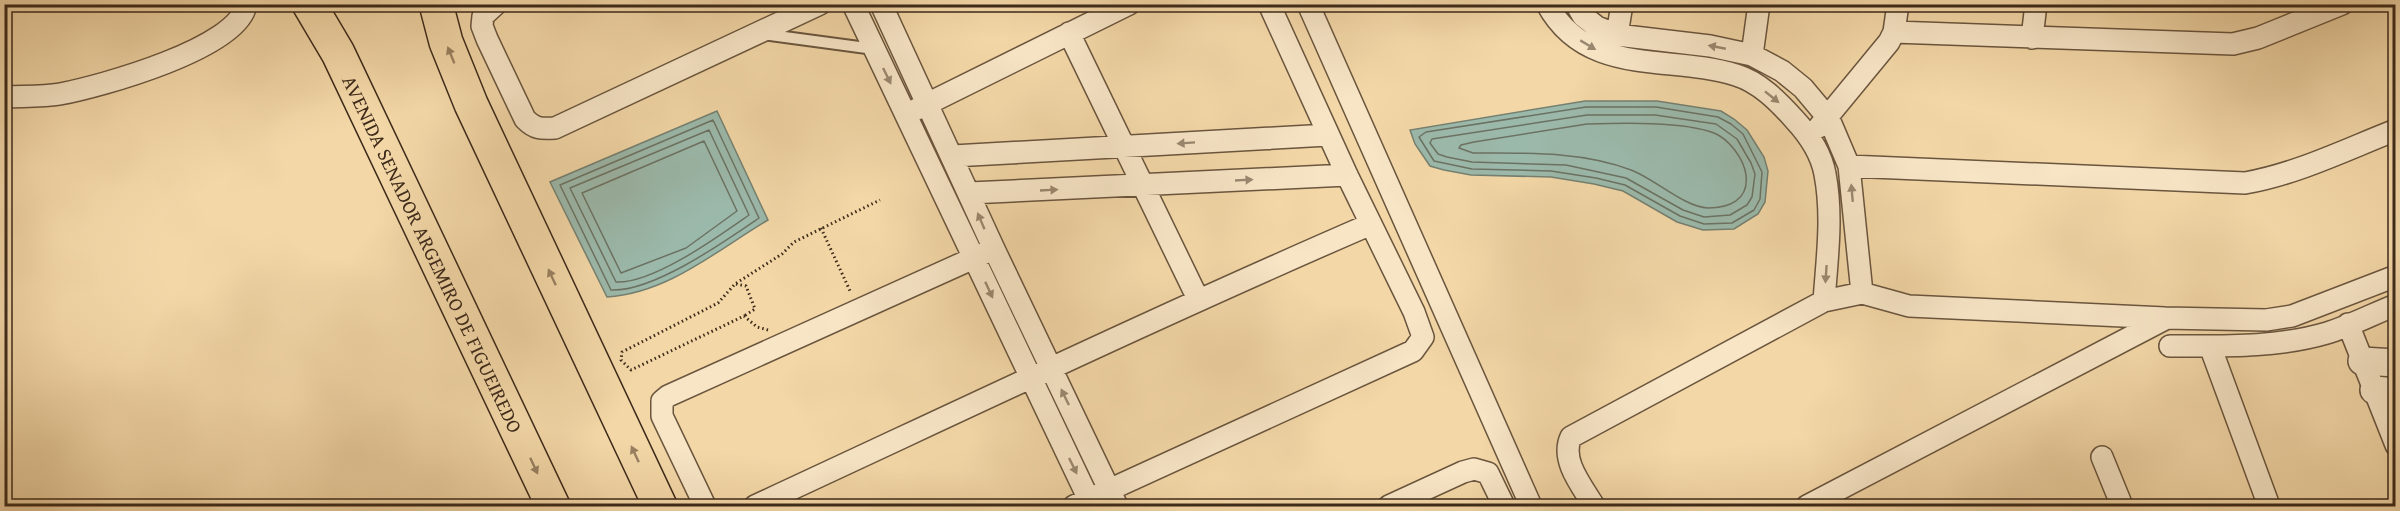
<svg xmlns="http://www.w3.org/2000/svg" width="2400" height="511" viewBox="0 0 2400 511" font-family="'Gentium Book Plus',serif">
<style>
.water{fill:#9bb9ab;stroke:#758071;stroke-width:1.5}
.lines{fill:none;stroke-linecap:round;stroke-linejoin:round}
.shore{stroke:#6c7263;stroke-width:1.5}
.service-casing{stroke:#6a553e;stroke-width:14}
.minor-casing{stroke:#6a553e;stroke-width:24}
.tertiary-casing{stroke:#6a553e;stroke-width:30}
.trunk-casing{stroke:#3d2a1b;stroke-width:36}
.path{stroke:#3d2a1b;stroke-width:3;stroke-dasharray:1.5 3;stroke-linecap:butt}
.service{stroke:#f7e5c6;stroke-width:10}
.minor{stroke:#f7e5c6;stroke-width:21}
.tertiary{stroke:#f7e5c6;stroke-width:27}
.trunk{stroke:#f3d7a7;stroke-width:33}
.oneway{fill:#9a8870}
.oneway2{fill:#988061}
.labels{text-anchor:middle;dominant-baseline:central;stroke-width:4.5;stroke-linejoin:round;paint-order:stroke}
.street-label{font-size:20px;fill:#3d2a1b;stroke:#f7e5c6}
</style>
<rect width="100%" height="100%" fill="#f3d7a7"/>
<filter id="stains"><feTurbulence type="fractalNoise" baseFrequency=".00333" numOctaves="4"/><feColorMatrix values="0 0 0 0 .2 0 0 0 0 .09 0 0 0 0 .02 0 0 0 .5 -.17"/></filter>
<radialGradient id="worn" r=".72"><stop offset=".6" stop-color="#630" stop-opacity="0"/><stop offset="1" stop-color="#630" stop-opacity=".3"/></radialGradient>
<path class="water" d="M1585,101H1657L1721,111L1734,119L1747,130L1764,157L1768,171L1765,202L1758,214L1734,229L1703,230L1677,222L1623,191L1594,184L1551,177L1471,175L1444,170L1430,166L1415,144L1410,130Z
M717,111L768,220C717,250 669,293 607,297L550,182Z"/>
<g class="lines">
<path class="shore" d="M1586,107H1656L1718,117L1731,124L1743,134L1762,172L1760,199L1754,210L1732,223L1704,224L1680,216L1625,185L1596,178L1551,171L1472,169L1434,161L1419,137L1426,132Z
M1587,115H1655L1716,124L1737,139L1751,163L1755,174L1752,197L1747,205L1730,215L1704,217L1683,210L1626,178L1566,165L1472,162L1447,157L1438,154L1430,143L1432,139Z
M713,120L759,218C724,242 653,292 611,290L560,185Z
M1587,124C1620,123 1684,121 1714,133C1729,139 1744,159 1746,175C1749,200 1729,208 1708,208C1684,207 1655,179 1631,170C1582,151 1525,153 1473,153L1459,148L1461,145L1474,142Z
M709,130L749,215C719,236 653,284 616,282L570,188Z
M704,141L737,211L686,248L621,273L582,193Z"/>
<defs>
<path id="service" d="M762,34L874,49"/>
<path id="minor" d="M496,4L483,16L482,26L487,39L525,119C535,129 541,129 555,128L820,4
M853,4L1092,506
M881,4L994,249L1117,506
M1308,4L1531,506
M1547,4C1587,78 1671,54 1736,75C1759,82 1778,101 1794,119C1808,134 1821,152 1825,174C1833,216 1827,259 1824,301
M1576,4L1583,16L1597,27L1617,35L1710,46L1752,55L1782,71L1803,88L1829,119L1849,166L1862,293
M1894,32L2233,44L2258,38L2342,4
M1069,33L1198,299
M1617,35L1622,4
M2032,38L2036,4
M1752,55L1759,4
M4,97C23,96 42,97 60,94C98,87 241,48 246,4
M917,109L1129,4
M1819,127L1889,42L1894,32L1898,4
M953,156L1328,135
M1849,166L2245,183C2297,174 2347,149 2396,130
M970,193L1347,175
M2348,324L2396,445
M2170,346C2222,346 2276,348 2327,333C2350,326 2373,314 2396,305
M2210,346L2269,506
M2102,457L2122,506
M705,506L662,416V401L668,396L985,253
M755,506C960,411 1163,314 1371,224
M1074,506L1413,351L1423,337L1414,312L1347,175L1269,4
M1389,506L1463,472L1474,469L1488,473L1504,506
M1594,506C1582,486 1560,460 1571,437L1824,301L1862,293L1909,306L2165,318L2266,320L2292,316L2396,276
M1807,506L2165,319"/>
<path id="tertiary" d="M2362,361L2396,363
M2374,390L2396,392"/>
<g id="trunk">
<path id="s1" d="M309,4L338,53L553,506"/>
<path d="M436,4L446,42L471,104L660,506"/>
</g>
</defs>
<use href="#service" class="service-casing"/>
<use href="#minor" class="minor-casing"/>
<use href="#tertiary" class="tertiary-casing"/>
<use href="#trunk" class="trunk-casing"/>
<path class="path" d="M821,228L851,293
M736,284L746,286L755,309L744,316
M768,330L757,327L744,316L631,370L621,360L622,352L718,303L735,284L782,254L794,242L880,200"/>
<use href="#service" class="service"/>
<use href="#minor" class="minor"/>
<use href="#tertiary" class="tertiary"/>
<use href="#trunk" class="trunk"/>
</g>
<defs><path id="oneway-solid" d="M-6-.8H1V-3.2L6.5 0L1 3.2V.8H-6Z" transform="scale(1.5)"/></defs>
<g class="oneway">
<use href="#oneway-solid" transform="translate(1588 45) rotate(31)"/>
<use href="#oneway-solid" transform="translate(1717 47) rotate(-169)"/>
<use href="#oneway-solid" transform="translate(887 76) rotate(64)"/>
<use href="#oneway-solid" transform="translate(1772 97) rotate(39)"/>
<use href="#oneway-solid" transform="translate(1186 143) rotate(176)"/>
<use href="#oneway-solid" transform="translate(1244 180) rotate(-3)"/>
<use href="#oneway-solid" transform="translate(1049 190) rotate(-3)"/>
<use href="#oneway-solid" transform="translate(1852 193) rotate(-95)"/>
<use href="#oneway-solid" transform="translate(981 221) rotate(-113)"/>
<use href="#oneway-solid" transform="translate(1826 274) rotate(94)"/>
<use href="#oneway-solid" transform="translate(989 290) rotate(65)"/>
<use href="#oneway-solid" transform="translate(1065 397) rotate(-116)"/>
<use href="#oneway-solid" transform="translate(1073 466) rotate(64)"/>
</g>
<g class="oneway2">
<use href="#oneway-solid" transform="translate(451 55) rotate(-112)"/>
<use href="#oneway-solid" transform="translate(552 277) rotate(-115)"/>
<use href="#oneway-solid" transform="translate(635 454) rotate(-115)"/>
<use href="#oneway-solid" transform="translate(534 466) rotate(65)"/>
</g>
<g class="labels">
<g class="street-label">
<text stroke="none"><textPath href="#s1" startOffset="279">AVENIDA SENADOR ARGEMIRO DE FIGUEIREDO</textPath></text>
</g>
</g>
<rect width="2400" height="511" fill="none" stroke="#f3d7a7" stroke-width="24"/>
<rect x="6" y="6" width="2388" height="499" fill="none" stroke="#3d2a1b" stroke-width="3"/>
<rect x="12" y="12" width="2376" height="487" fill="none" stroke="#3d2a1b" stroke-width="1.5"/>
<rect width="100%" height="100%" filter="url(#stains)"/>
<rect width="100%" height="100%" fill="url(#worn)"/>
</svg>
